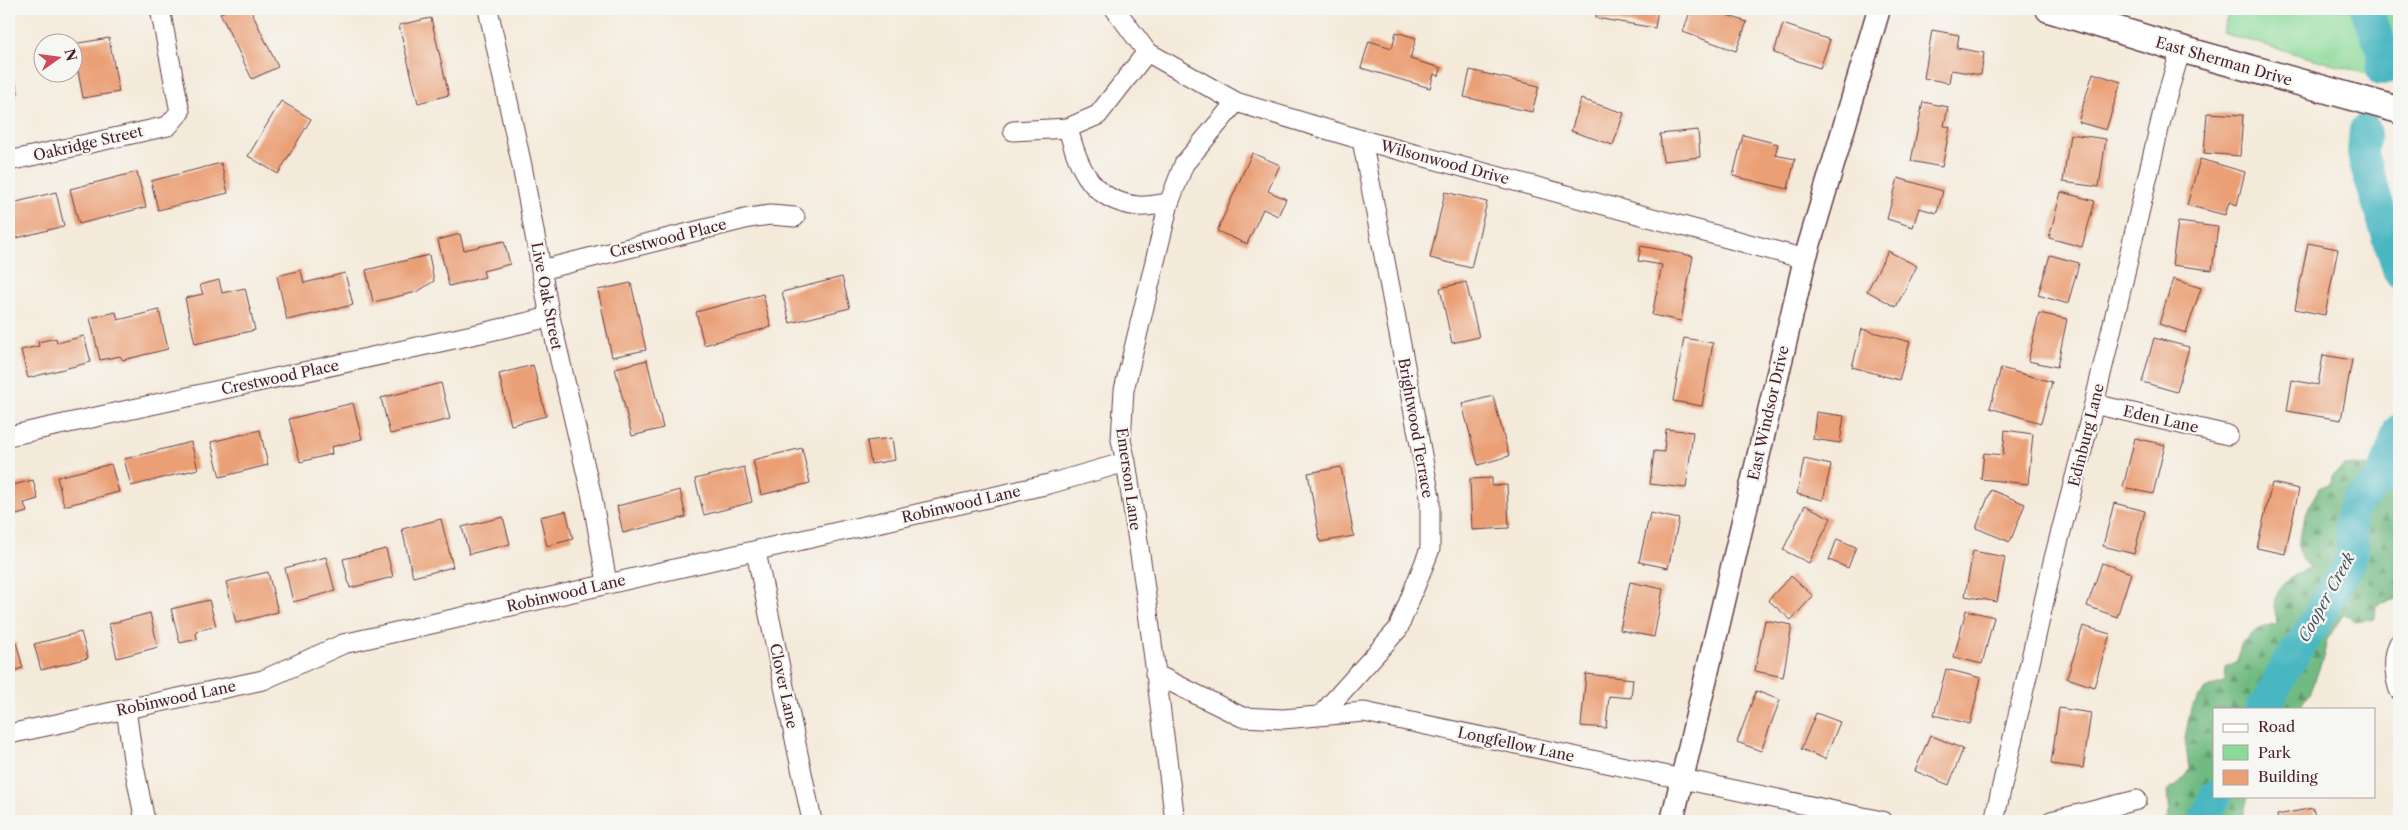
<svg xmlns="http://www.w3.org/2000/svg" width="2408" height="830" viewBox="0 0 2408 830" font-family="'Libre Caslon Text',serif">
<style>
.green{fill:#8cda99;stroke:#6b7c62}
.forest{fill:url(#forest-firs);stroke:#5e6c56}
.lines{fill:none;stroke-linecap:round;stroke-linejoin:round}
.river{stroke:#49b7c2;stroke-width:32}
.building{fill:#ea9f74}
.minor-casing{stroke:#643d45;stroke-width:21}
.tertiary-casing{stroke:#643d45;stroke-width:25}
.secondary-casing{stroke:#643d45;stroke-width:29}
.minor{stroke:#fff;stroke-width:19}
.tertiary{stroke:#fff;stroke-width:22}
.secondary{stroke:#fff;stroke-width:26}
.labels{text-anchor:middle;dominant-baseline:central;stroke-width:4.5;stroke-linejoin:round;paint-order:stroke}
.street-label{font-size:15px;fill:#4a1f2b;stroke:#f6f6f2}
.water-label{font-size:16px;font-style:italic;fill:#4a5460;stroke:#f6f6f2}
</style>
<defs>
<pattern id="forest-firs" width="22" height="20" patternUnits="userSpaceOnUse" patternTransform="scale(1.25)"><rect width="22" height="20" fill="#71ba81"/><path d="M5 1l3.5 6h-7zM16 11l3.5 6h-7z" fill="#5f976a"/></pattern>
</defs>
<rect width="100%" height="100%" fill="#f6f6f2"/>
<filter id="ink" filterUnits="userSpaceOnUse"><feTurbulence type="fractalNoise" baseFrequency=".02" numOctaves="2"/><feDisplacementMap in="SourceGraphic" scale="10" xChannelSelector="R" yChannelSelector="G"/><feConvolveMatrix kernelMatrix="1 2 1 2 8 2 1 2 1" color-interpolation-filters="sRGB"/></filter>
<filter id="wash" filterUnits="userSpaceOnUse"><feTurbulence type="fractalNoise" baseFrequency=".0096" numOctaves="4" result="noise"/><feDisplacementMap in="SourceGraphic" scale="20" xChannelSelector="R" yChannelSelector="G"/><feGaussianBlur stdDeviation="1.12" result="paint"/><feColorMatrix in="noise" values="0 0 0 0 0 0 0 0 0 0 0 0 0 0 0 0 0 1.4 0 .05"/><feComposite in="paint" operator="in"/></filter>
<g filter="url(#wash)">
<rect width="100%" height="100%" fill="#f4eada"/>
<path class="green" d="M2230,9H2399V83L2222,33Z"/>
<path class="forest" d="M2344,466H2364L2399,471V598L2376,605L2375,618L2354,622L2344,613L2327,640L2323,658L2310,694L2297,709H2214V796H2248L2242,821H2164L2169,814L2167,791L2181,783L2189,769L2185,738L2191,707L2206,689L2225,681L2226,667L2238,661L2241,643L2259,629L2276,623C2272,588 2280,583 2310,567C2308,565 2304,562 2302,559C2291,542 2310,504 2319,488L2331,483L2332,476Z"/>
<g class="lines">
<path class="river" d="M2366,9C2373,29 2387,49 2382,70
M2365,130L2363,152L2365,163L2399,272
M2261,709L2267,704L2283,671L2315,623L2351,559C2357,540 2346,526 2353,510C2358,497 2371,492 2379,481C2388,466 2393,446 2399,430
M2204,821L2215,796"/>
</g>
<g id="blocks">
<path class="building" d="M230,9H250L278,67L252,79L220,13Z
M1597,9H1658L1655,28L1596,18Z
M1691,9H1709L1747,22L1736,51L1683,32Z
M431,18L449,95L418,103L399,25Z
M1783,24L1830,40L1820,68L1774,53Z
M1932,30L1959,35L1957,48L1984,53L1981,75L1951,70L1949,83L1924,78Z
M1396,32L1416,38L1410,59L1441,68L1439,76L1434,74L1430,88L1361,68L1369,41L1392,48Z
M109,38L119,92L83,98L73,44Z
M9,61L18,93L9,96Z
M1470,70L1539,86L1532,112L1464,97Z
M2093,73L2121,82L2106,130L2078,122Z
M1581,99L1624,113L1613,145L1571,131Z
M281,101L311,119L278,174L248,156Z
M1923,102L1948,107L1944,126L1950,127L1942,167L1911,161Z
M2207,113L2243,115L2240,156L2204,153Z
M1698,130L1700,157L1663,161L1660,134Z
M2070,134L2106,139L2099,187L2063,182Z
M1743,135L1778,144L1775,155L1795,159L1788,189L1733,176Z
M1252,153L1280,165L1268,191L1286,199L1278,216L1263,209L1247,244L1217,231Z
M2200,159L2245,172L2237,205L2229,202L2225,215L2187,205Z
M221,163L228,193L158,210L151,181Z
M137,172L146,207L79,224L70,189Z
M1898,178L1943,191L1937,213L1919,208L1913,227L1887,219Z
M56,192L64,226L9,240V204Z
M1445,192L1487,202L1471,268L1430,258Z
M2061,192L2095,201L2082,247L2049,238Z
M2178,222L2218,227L2212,270L2172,265Z
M460,234L464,250L504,241L510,264L483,271L485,277L449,286L438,240Z
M2308,243L2338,249L2325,315L2295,309Z
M1641,246L1693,256L1681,321L1652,315L1662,265L1638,261Z
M1888,251L1917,266L1896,307L1867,291Z
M429,255L434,281L417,292L373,302L366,270Z
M2050,255L2079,263L2068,304L2038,295Z
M301,270L304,283L345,273L353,305L287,320L277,276Z
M842,277L850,308L790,323L782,292Z
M2173,279L2201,288L2186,333L2159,324Z
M219,280L222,293L245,288L255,330L195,344L185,298L203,294L200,285Z
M1466,282L1479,337L1452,343L1440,288Z
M631,283L646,350L612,357L598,290Z
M763,294L771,327L704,345L696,312Z
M159,310L168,349L123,360L120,356L100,360L90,318L116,312L118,320Z
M2039,313L2067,319L2057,367L2028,361Z
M1862,329L1910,342L1899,380L1852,367Z
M84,336L91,362L28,378L21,350L39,346L38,342L56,338L57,343Z
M1684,338L1713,343L1702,406L1673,401Z
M2154,338L2189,347L2177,392L2142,382Z
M2323,355L2352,360L2341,420L2287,411L2292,380L2318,385Z
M647,360L663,428L632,436L615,368Z
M533,365L546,416L511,425L499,374Z
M2001,368L2052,382L2041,423L1990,408Z
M441,383L450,419L390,434L381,398Z
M1493,396L1509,456L1478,465L1462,404Z
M353,403L362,439L331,447L332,454L300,462L289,419Z
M1816,412L1844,416L1840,443L1813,439Z
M1666,429L1693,432L1686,488L1650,484L1654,451L1664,452Z
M260,430L268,465L220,477L211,442Z
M2005,430L2033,434L2028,484L1981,479L1984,453L2003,455Z
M892,438L895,460L871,464L867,441Z
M2135,438L2165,445L2153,494L2123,487Z
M191,442L198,469L131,486L124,459Z
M802,448L810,483L761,495L753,460Z
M1804,459L1831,465L1823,500L1797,494Z
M111,464L119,492L64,506L57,477Z
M744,467L752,502L704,515L695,479Z
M1341,467L1354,536L1320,542L1308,473Z
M1492,478V486L1507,485L1509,528L1472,530L1470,479Z
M33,480L38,499L24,503L27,512L9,517V486Z
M2272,483L2299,489L2285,554L2257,548Z
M680,490L686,517L623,533L617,506Z
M1991,490L2025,504L2010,542L1976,528Z
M2114,503L2145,511L2134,554L2103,546Z
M1805,505L1831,518L1809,563L1783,550Z
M566,511L573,539L547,546L540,517Z
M1650,513L1679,519L1668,568L1639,562Z
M503,517L510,544L469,554L462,527Z
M441,519L453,567L413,577L402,529Z
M1837,539L1856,547L1848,568L1829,560Z
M386,549L393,577L350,588L343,559Z
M1973,551L2005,557L1997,602L1965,596Z
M326,557L335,591L293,602L285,568Z
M2102,563L2131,573L2117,617L2087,606Z
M268,572L278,612L236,623L226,582Z
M1791,576L1813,596L1791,620L1768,600Z
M1630,582L1663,589L1654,637L1620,630Z
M209,600L216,626L196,631L197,639L180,643L171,609Z
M1966,610L1994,617L1982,664L1954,657Z
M150,613L158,647L117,658L109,624Z
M1765,620L1792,625L1783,677L1755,671Z
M2083,626L2110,634L2094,687L2067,678Z
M81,632L88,658L41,670L34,644Z
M16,642L23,668L9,672V644Z
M1946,669L1981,678L1970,724L1934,715Z
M1586,674L1633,679L1631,698L1609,696L1606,728L1581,726Z
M1756,691L1780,700L1761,751L1737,742Z
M2059,708L2091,713L2083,768L2051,764Z
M1816,713L1840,722L1825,759L1801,749Z
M1930,735L1963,749L1949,785L1915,771Z
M2313,808L2316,821H2278L2277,815Z"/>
</g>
</g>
<g filter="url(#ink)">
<use href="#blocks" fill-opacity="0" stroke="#643d45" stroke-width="1"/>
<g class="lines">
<defs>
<path id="minor" d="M488,9L522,166L550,317L592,497L607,583
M1115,9L1147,52L1236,102L1362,140L1805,259
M1068,128C1078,168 1092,201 1138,206C1148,207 1159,204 1169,203
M1013,131L1068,128L1098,115L1147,52
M9,161L168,126L180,112L160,9
M541,270L749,218L770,215L795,217
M2094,404L2228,435
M9,436L486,332L550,317
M756,552L812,821
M2399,643C2392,658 2394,674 2399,690
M1155,674L1242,717L1283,719L1364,712L1882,821
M126,709L134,766L145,821
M1321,715L1398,629L1430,549V497L1362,140
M9,734L263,680L343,644L1049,484L1126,462
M1175,821L1144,581L1126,462L1121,440L1124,390L1169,203L1184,164L1236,102
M1994,821L2052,566L2094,404L2166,99L2181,49
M2051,821L2137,800"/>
<path id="tertiary" d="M1672,821L1805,259L1879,9"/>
<path id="secondary" d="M2049,9L2181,49L2399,110"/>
</defs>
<use href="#minor" class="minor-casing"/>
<use href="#tertiary" class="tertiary-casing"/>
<use href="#secondary" class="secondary-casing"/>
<use href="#minor" class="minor"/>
<use href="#tertiary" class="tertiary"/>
<use href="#secondary" class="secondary"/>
</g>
</g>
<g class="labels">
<g class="street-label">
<text transform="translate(2224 61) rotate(16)">East Sherman Drive</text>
<text transform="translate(88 143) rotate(-13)">Oakridge Street</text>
<text transform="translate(1445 162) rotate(15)">Wilsonwood Drive</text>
<text transform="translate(668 238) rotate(-14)">Crestwood Place</text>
<text transform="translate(547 296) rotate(79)">Live Oak Street</text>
<text transform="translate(280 377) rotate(-12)">Crestwood Place</text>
<text transform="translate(1768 413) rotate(-77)">East Windsor Drive</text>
<text transform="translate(2161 419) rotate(13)">Eden Lane</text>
<text transform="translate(1416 428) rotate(80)">Brightwood Terrace</text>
<text transform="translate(2086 435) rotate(-76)">Edinburg Lane</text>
<text transform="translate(1129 479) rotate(82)">Emerson Lane</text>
<text transform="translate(961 504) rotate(-13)">Robinwood Lane</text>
<text transform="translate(566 593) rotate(-13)">Robinwood Lane</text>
<text transform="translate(784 686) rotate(78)">Clover Lane</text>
<text transform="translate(176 698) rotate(-12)">Robinwood Lane</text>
<text transform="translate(1516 744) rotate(12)">Longfellow Lane</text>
</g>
<g class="water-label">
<text transform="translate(2326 597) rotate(-61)">Cooper Creek</text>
</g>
</g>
<rect width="2408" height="830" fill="none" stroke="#f6f6f2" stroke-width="30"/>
<rect x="2213" y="708" width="162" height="90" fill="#f6f6f2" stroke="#b1a0a2"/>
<rect x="2223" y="724" width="25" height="8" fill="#ffffff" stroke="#b1a0a2"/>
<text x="2258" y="732" font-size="15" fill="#4a1f2b">Road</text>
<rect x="2223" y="745" width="25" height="15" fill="#8cda99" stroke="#b1a0a2"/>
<text x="2258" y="758" font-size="15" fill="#4a1f2b">Park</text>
<rect x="2223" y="770" width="25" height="15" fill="#ea9f74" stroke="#b1a0a2"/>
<text x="2258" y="782" font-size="15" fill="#4a1f2b">Building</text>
<g transform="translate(58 58) rotate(76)"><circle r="24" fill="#f6f6f2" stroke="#b1a0a2"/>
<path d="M0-4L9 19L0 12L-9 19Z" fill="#d1495b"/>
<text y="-8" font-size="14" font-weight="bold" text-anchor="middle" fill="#4a1f2b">N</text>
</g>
</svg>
